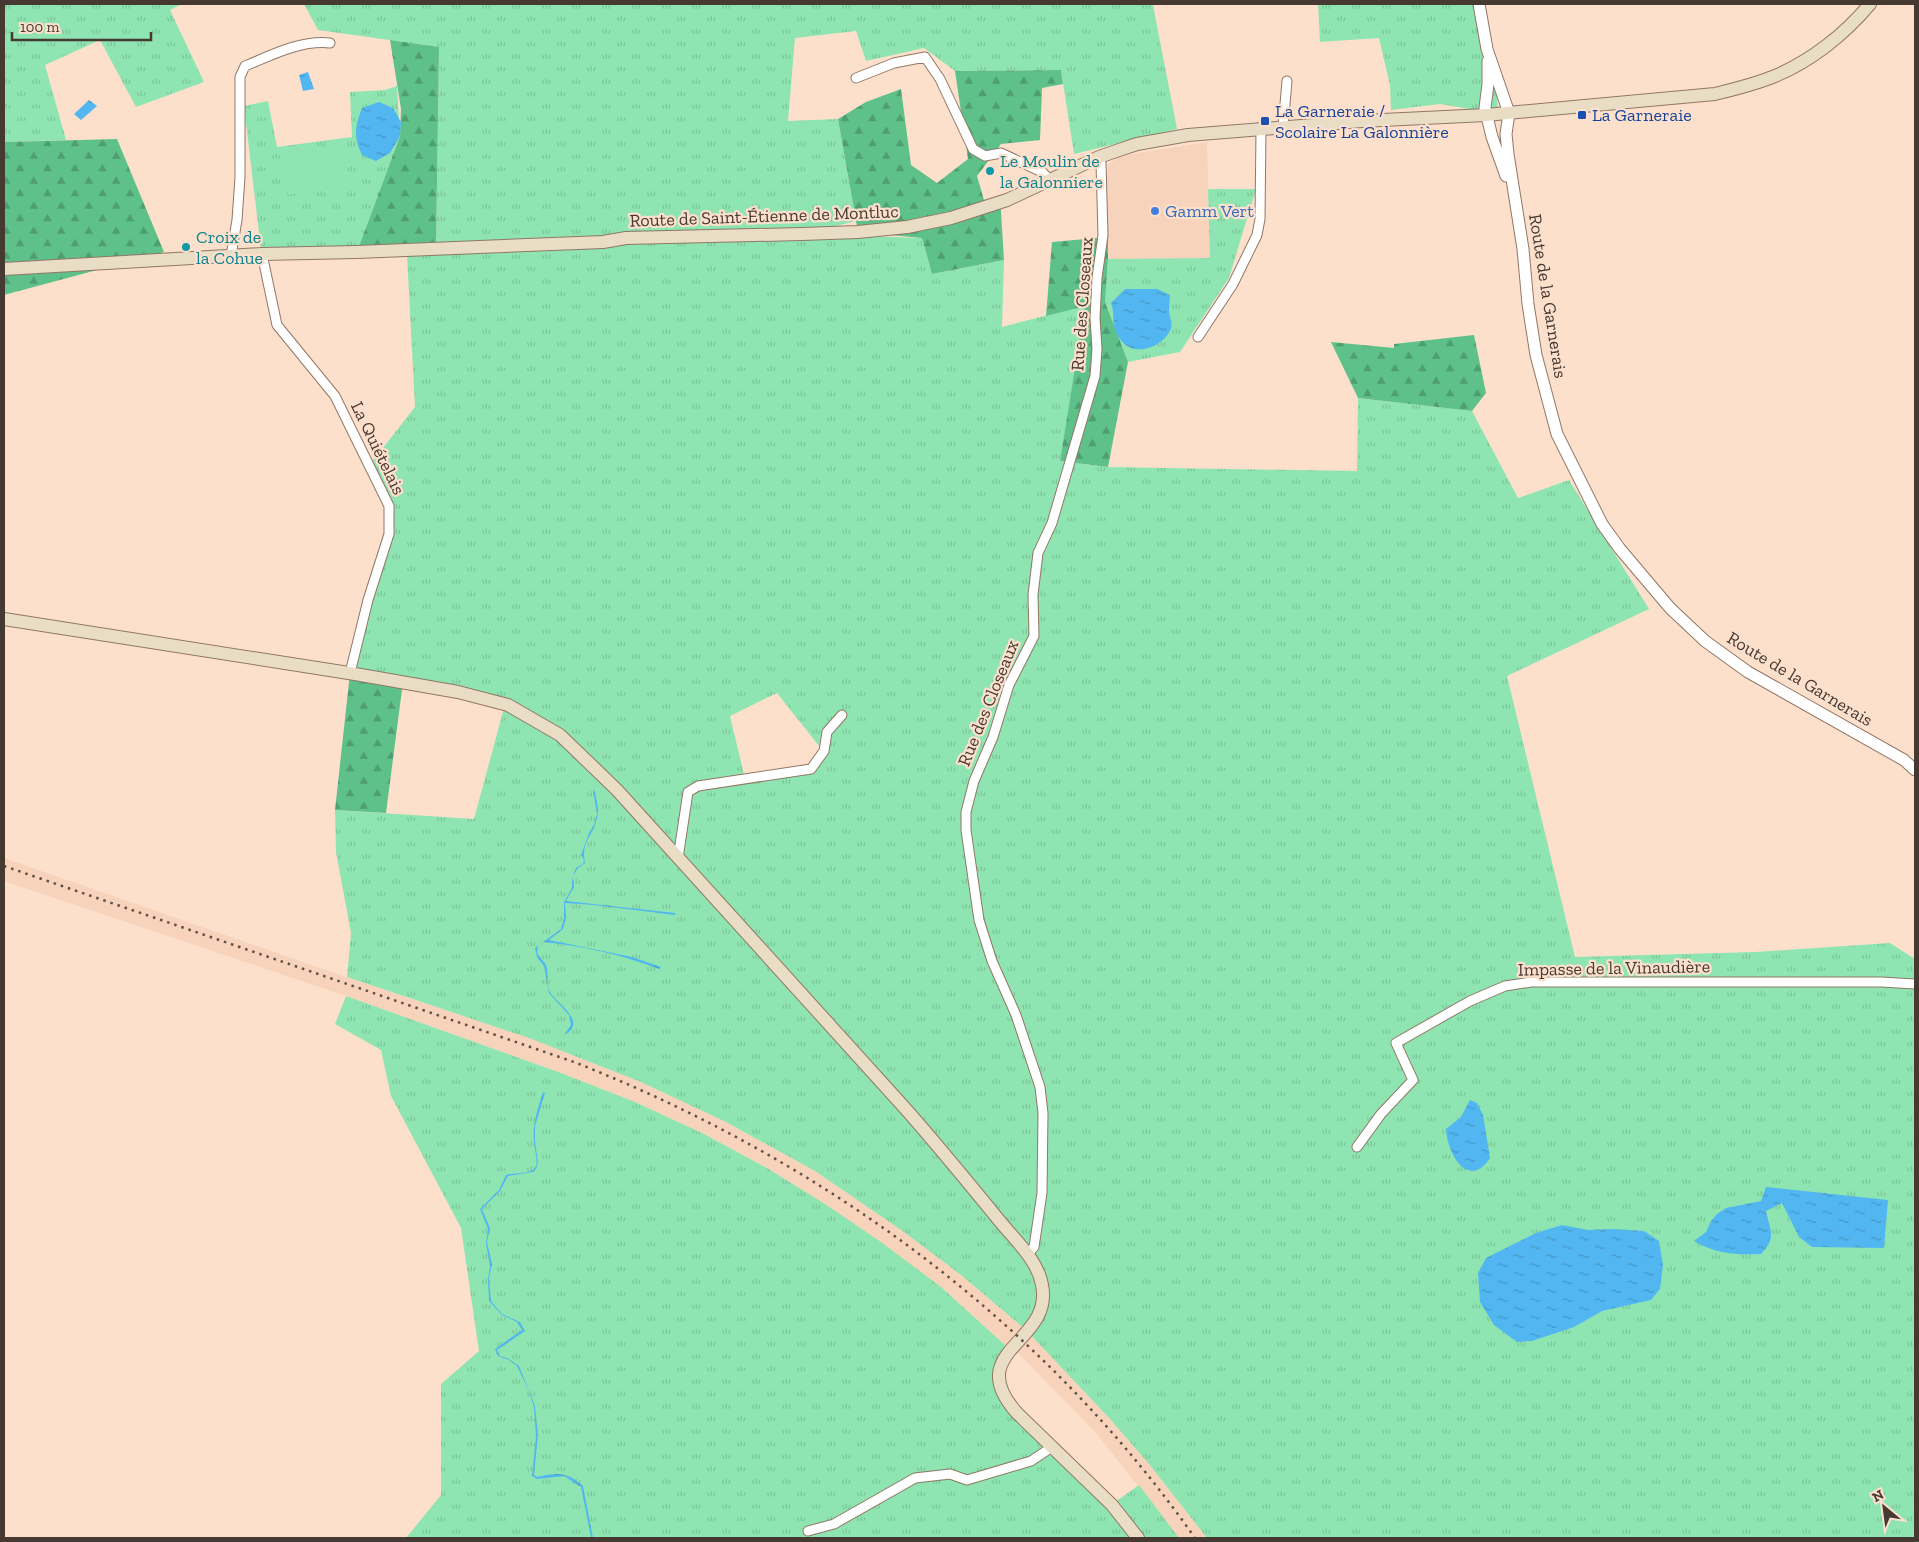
<svg xmlns="http://www.w3.org/2000/svg" width="1919" height="1542" viewBox="0 0 1919 1542" font-family="'Zilla Slab',serif">
<style>
.built{fill:#f7d3bb}
.grass{fill:url(#grass-tufts);fill-rule:evenodd}
.forest{fill:url(#forest-firs)}
.garden{fill:#8ee5b1}
.water{fill:url(#water-ripples)}
.lines{fill:none;stroke-linecap:round;stroke-linejoin:round}
.minor-casing{stroke:#917765;stroke-width:11}
.tertiary-casing{stroke:#917765;stroke-width:13}
.secondary-casing{stroke:#917765;stroke-width:14}
.minor{stroke:#fff;stroke-width:9}
.tertiary{stroke:#fff;stroke-width:11}
.secondary{stroke:#e9ddc6;stroke-width:12}
.rail{stroke:#5e4f47;stroke-width:2.5;stroke-dasharray:2.5 5;stroke-linecap:butt}
.transit-dot{fill:#1a4fb4;stroke:#fde0cc;stroke-width:2}
.culture-dot{fill:#0f9aa8;stroke:#fde0cc;stroke-width:2}
.shop-dot{fill:#3f7fe0;stroke:#fde0cc;stroke-width:2}
.labels{text-anchor:middle;dominant-baseline:central;stroke-width:4.5;stroke-linejoin:round;paint-order:stroke}
.transit-label{font-size:18px;fill:#164399;stroke:#fde0cc;text-anchor:start}
.culture-label{font-size:18px;fill:#0d838f;stroke:#fde0cc;text-anchor:start}
.shop-label{font-size:18px;fill:#366cbe;stroke:#fde0cc;text-anchor:start}
.street-label{font-size:18px;fill:#453932;stroke:#fde0cc}
</style>
<defs>
<pattern id="grass-tufts" width="24" height="20" patternUnits="userSpaceOnUse" patternTransform="scale(1.25)"><rect width="24" height="20" fill="#8ee5b1"/><path d="M3 7l-1-3M5 7V3M7 7l1-3M15 17l-1-3M17 17v-4M19 17l1-3" fill="none" stroke="#7cc599"/></pattern>
<pattern id="forest-firs" width="22" height="20" patternUnits="userSpaceOnUse" patternTransform="scale(1.25)"><rect width="22" height="20" fill="#5dc189"/><path d="M5 1l3.5 6h-7zM16 11l3.5 6h-7z" fill="#4f9e71"/></pattern>
<pattern id="water-ripples" width="26" height="14" patternUnits="userSpaceOnUse" patternTransform="scale(1.25)"><rect width="26" height="14" fill="#52b7f1"/><path d="M2 4q2-2 4 0t4 0M15 11q2-2 4 0t4 0" fill="none" stroke="#4696c4"/></pattern>
</defs>
<rect width="100%" height="100%" fill="#fde0cc"/>
<path class="built" d="M1207,142L1210,258L1108,259L1107,179L1108,165L1119,156Z
M4,858L340,975L529,1038L641,1082L726,1122L815,1171L904,1232L961,1275L1023,1328L1006,1346L941,1287L825,1204L767,1168L704,1134L635,1102L561,1073L346,996L4,881Z
M1032,1336L1110,1419L1149,1464L1207,1538H1179L1096,1433L1017,1352Z"/>
<path class="grass" d="M4,4H182L170,10L204,82L136,107L100,40L45,65L66,140L4,142Z
M304,4H1158L1153,5L1177,129L1074,154L1061,70L955,71L924,48L866,61L856,31L795,38L788,121L838,119L856,221L804,234L922,238L932,274L1004,260L1002,327L1086,305L1060,461L1108,467L1357,471L1358,398L1472,411L1518,498L1569,480L1649,609L1507,676L1575,957L1755,952L1890,943L1915,959V1538H1207L1149,1464L1110,1419L1027,1331L961,1275L904,1232L815,1171L726,1122L641,1082L529,1038L347,977L351,933L336,852L335,810L474,819L504,708L355,674L368,600L389,534V506L368,467L415,407L407,255L436,249L439,47L318,30ZM777,693L823,751L811,769L745,779L730,716Z
M1318,4H1478L1496,79L1498,114L1440,104L1391,110L1390,85L1379,38L1320,42Z
M397,86L400,136L359,247L261,250L244,106L268,101L277,147L352,137L350,92L385,90Z
M1208,189H1256L1229,278L1180,352L1128,362L1105,302L1108,259L1210,258Z
M346,996L561,1073L635,1102L704,1134L767,1168L825,1204L881,1242L941,1287L1006,1346L1008,1352L999,1388L1112,1504L1139,1485L1179,1538H406L441,1495V1384L479,1351L461,1228L391,1096L381,1050L335,1024Z"/>
<path class="forest" d="M390,40L439,47L436,249L357,252L400,136L401,109Z
M1061,70L1063,84L1042,88L1040,140L1001,144L977,176L984,200L1000,196L1004,260L932,274L922,238L858,232L838,119L866,102L901,89L911,165L937,183L968,159L955,71Z
M117,139L164,252L4,295V142Z
M1108,237V259L1105,302L1128,362L1108,467L1060,461L1085,306L1046,316L1052,242Z
M1474,335L1486,393L1472,411L1358,398L1331,342L1394,348V344Z
M350,673L403,682L386,813L335,810Z"/>
<path class="garden" d="M347,144L348,182L288,195L279,152Z"/>
<path class="water" d="M308,72L314,89L303,91L299,75Z
M89,100L97,106L81,120L74,114Z
M379,102L393,108L401,122L400,136L390,153L376,161L362,155C353,136 355,127 362,108Z
M1125,289H1157L1170,295C1170,300 1169,305 1169,311C1169,317 1173,321 1171,329C1167,337 1160,344 1151,347C1134,354 1118,345 1114,325C1113,319 1114,311 1111,303Z
M598,784L594,790C597,801 600,811 596,822C591,839 581,841 585,863L577,869L573,878L574,887L566,901L675,913V915L594,905L565,903L566,918L563,929L549,940L632,957L661,967L659,969C623,955 583,946 544,942L538,946L537,953C539,957 544,961 546,965C549,973 546,985 550,992C556,1003 589,1022 564,1035L571,1025L569,1015L549,993L544,966L537,957L535,948L561,929L564,918V902L572,888V881L576,868L583,864L584,860L581,855L589,833L594,825L597,814L593,791Z
M543,1092L545,1093L535,1126V1143L538,1161L536,1169L533,1172L508,1176L500,1191L482,1209L490,1228L487,1242L492,1264L489,1278L491,1301L502,1314L520,1322L525,1331L497,1350L500,1356L507,1358L519,1366L535,1406L538,1435L534,1475L537,1477C557,1473 566,1471 583,1486L593,1538L591,1537L581,1487L564,1476L537,1479L532,1476L536,1436L534,1407L528,1389L517,1366L509,1360L498,1356L495,1349L522,1330L517,1322L502,1315L489,1301L488,1279L490,1266L486,1243L488,1229L480,1209L499,1190L506,1175C513,1173 529,1174 534,1169C540,1163 534,1150 534,1142C532,1125 538,1108 543,1092Z
M1470,1100L1477,1103L1483,1115L1490,1158C1468,1191 1447,1153 1446,1129L1461,1117Z
M1766,1187L1888,1200L1884,1248L1812,1247L1799,1237L1782,1203L1766,1211C1770,1230 1777,1238 1761,1254C1736,1255 1716,1254 1694,1241L1706,1232L1711,1221L1717,1214L1726,1208L1761,1201Z
M1562,1225L1588,1230L1613,1229L1644,1231L1659,1241L1663,1265L1660,1289L1651,1300L1602,1311L1574,1327L1532,1341L1517,1342L1494,1325L1480,1302L1478,1273L1486,1258L1536,1233Z"/>
<g class="lines">
<defs>
<path id="minor" d="M856,78L894,63L925,57L940,79L973,149L985,156L1001,153L1042,172L1050,180
M1283,127L1287,81
M262,254L277,325L335,396L389,506V534L368,600L350,673
M231,256L237,220L240,177V77L245,66C272,55 300,40 330,43
M1198,337L1233,284L1257,235L1260,219L1261,129
M678,858L688,792L698,786L811,769L824,751L827,732L842,715
M1357,1147L1381,1114L1413,1080L1396,1043L1470,1001L1505,986L1531,982H1881L1915,984
M1027,1255L1034,1247L1042,1193L1043,1113L1040,1087L1016,1015L992,961L979,920L966,830V812L974,781L993,737L1009,685L1034,636L1033,595L1038,553L1052,523L1095,376L1097,349L1095,318L1097,278L1103,235L1101,163L1099,157
M808,1531L834,1524L915,1478L950,1474L967,1480L1031,1461L1052,1447"/>
<path id="tertiary" d="M1479,4L1487,49L1509,113L1506,134L1508,154L1523,249L1528,304L1536,355L1557,434L1602,524L1620,549L1670,608L1705,641L1748,672L1904,760L1915,770
M1488,61V84L1485,108L1492,137L1506,176"/>
<path id="secondary" d="M4,269L262,254L357,252L603,242L626,238L802,234L858,232L907,227L951,218L1007,200L1099,157L1119,150L1137,144L1188,135L1362,121L1486,115L1715,94C1735,89 1756,84 1775,76C1811,61 1845,34 1870,4
M4,619L355,674L458,692L508,705L560,735L617,790L903,1106C936,1143 967,1181 998,1219C1014,1239 1038,1260 1042,1285C1054,1343 961,1350 1017,1413L1112,1505L1138,1538"/>
</defs>
<use href="#minor" class="minor-casing"/>
<use href="#tertiary" class="tertiary-casing"/>
<use href="#secondary" class="secondary-casing"/>
<use href="#minor" class="minor"/>
<use href="#tertiary" class="tertiary"/>
<use href="#secondary" class="secondary"/>
<path class="rail" d="M4,866L574,1062C821,1159 1042,1320 1195,1538"/>
</g>
<g class="transit-dot">
<rect x="1577" y="110" width="10" height="10" rx="2.5"/>
<rect x="1260" y="116" width="10" height="10" rx="2.5"/>
</g>
<g class="culture-dot">
<circle cx="990" cy="171" r="5"/>
<circle cx="186" cy="247" r="5"/>
</g>
<circle class="shop-dot" cx="1155" cy="211" r="5"/>
<g class="labels">
<g class="transit-label">
<text x="1275" y="111">La Garneraie /<tspan x="1275" dy="21">Scolaire La Galonnière</tspan></text>
<text x="1592" y="115">La Garneraie</text>
</g>
<g class="culture-label">
<text x="1000" y="161">Le Moulin de<tspan x="1000" dy="21">la Galonniere</tspan></text>
<text x="196" y="237">Croix de<tspan x="196" dy="21">la Cohue</tspan></text>
</g>
<g class="shop-label">
<text x="1165" y="211">Gamm Vert</text>
</g>
<g class="street-label">
<text transform="translate(764 216) rotate(-2)">Route de Saint-Étienne de Montluc</text>
<text transform="translate(1548 296) rotate(81)">Route de la Garnerais</text>
<text transform="translate(1082 304) rotate(-86)">Rue des Closeaux</text>
<text transform="translate(378 448) rotate(64)">La Quiételais</text>
<text transform="translate(1800 679) rotate(31)">Route de la Garnerais</text>
<text transform="translate(988 703) rotate(-68)">Rue des Closeaux</text>
<text transform="translate(1614 968) rotate(-1)">Impasse de la Vinaudière</text>
</g>
</g>
<rect width="1919" height="1542" fill="none" stroke="#453932" stroke-width="10"/>
<g transform="translate(1884 1507) rotate(331)" stroke="#fde0cc" stroke-width="4" paint-order="stroke">
<path d="M0-4L9 19L0 12L-9 19Z" fill="#453932"/>
<text y="-8" font-size="14" font-weight="bold" text-anchor="middle" fill="#453932">N</text>
</g>
<path d="M12 32v8h139v-8" fill="none" stroke="#453932" stroke-width="2.5"/>
<text x="20" y="32" font-size="15" fill="#453932" stroke="#fde0cc" stroke-width="4" paint-order="stroke">100 m</text>
</svg>
